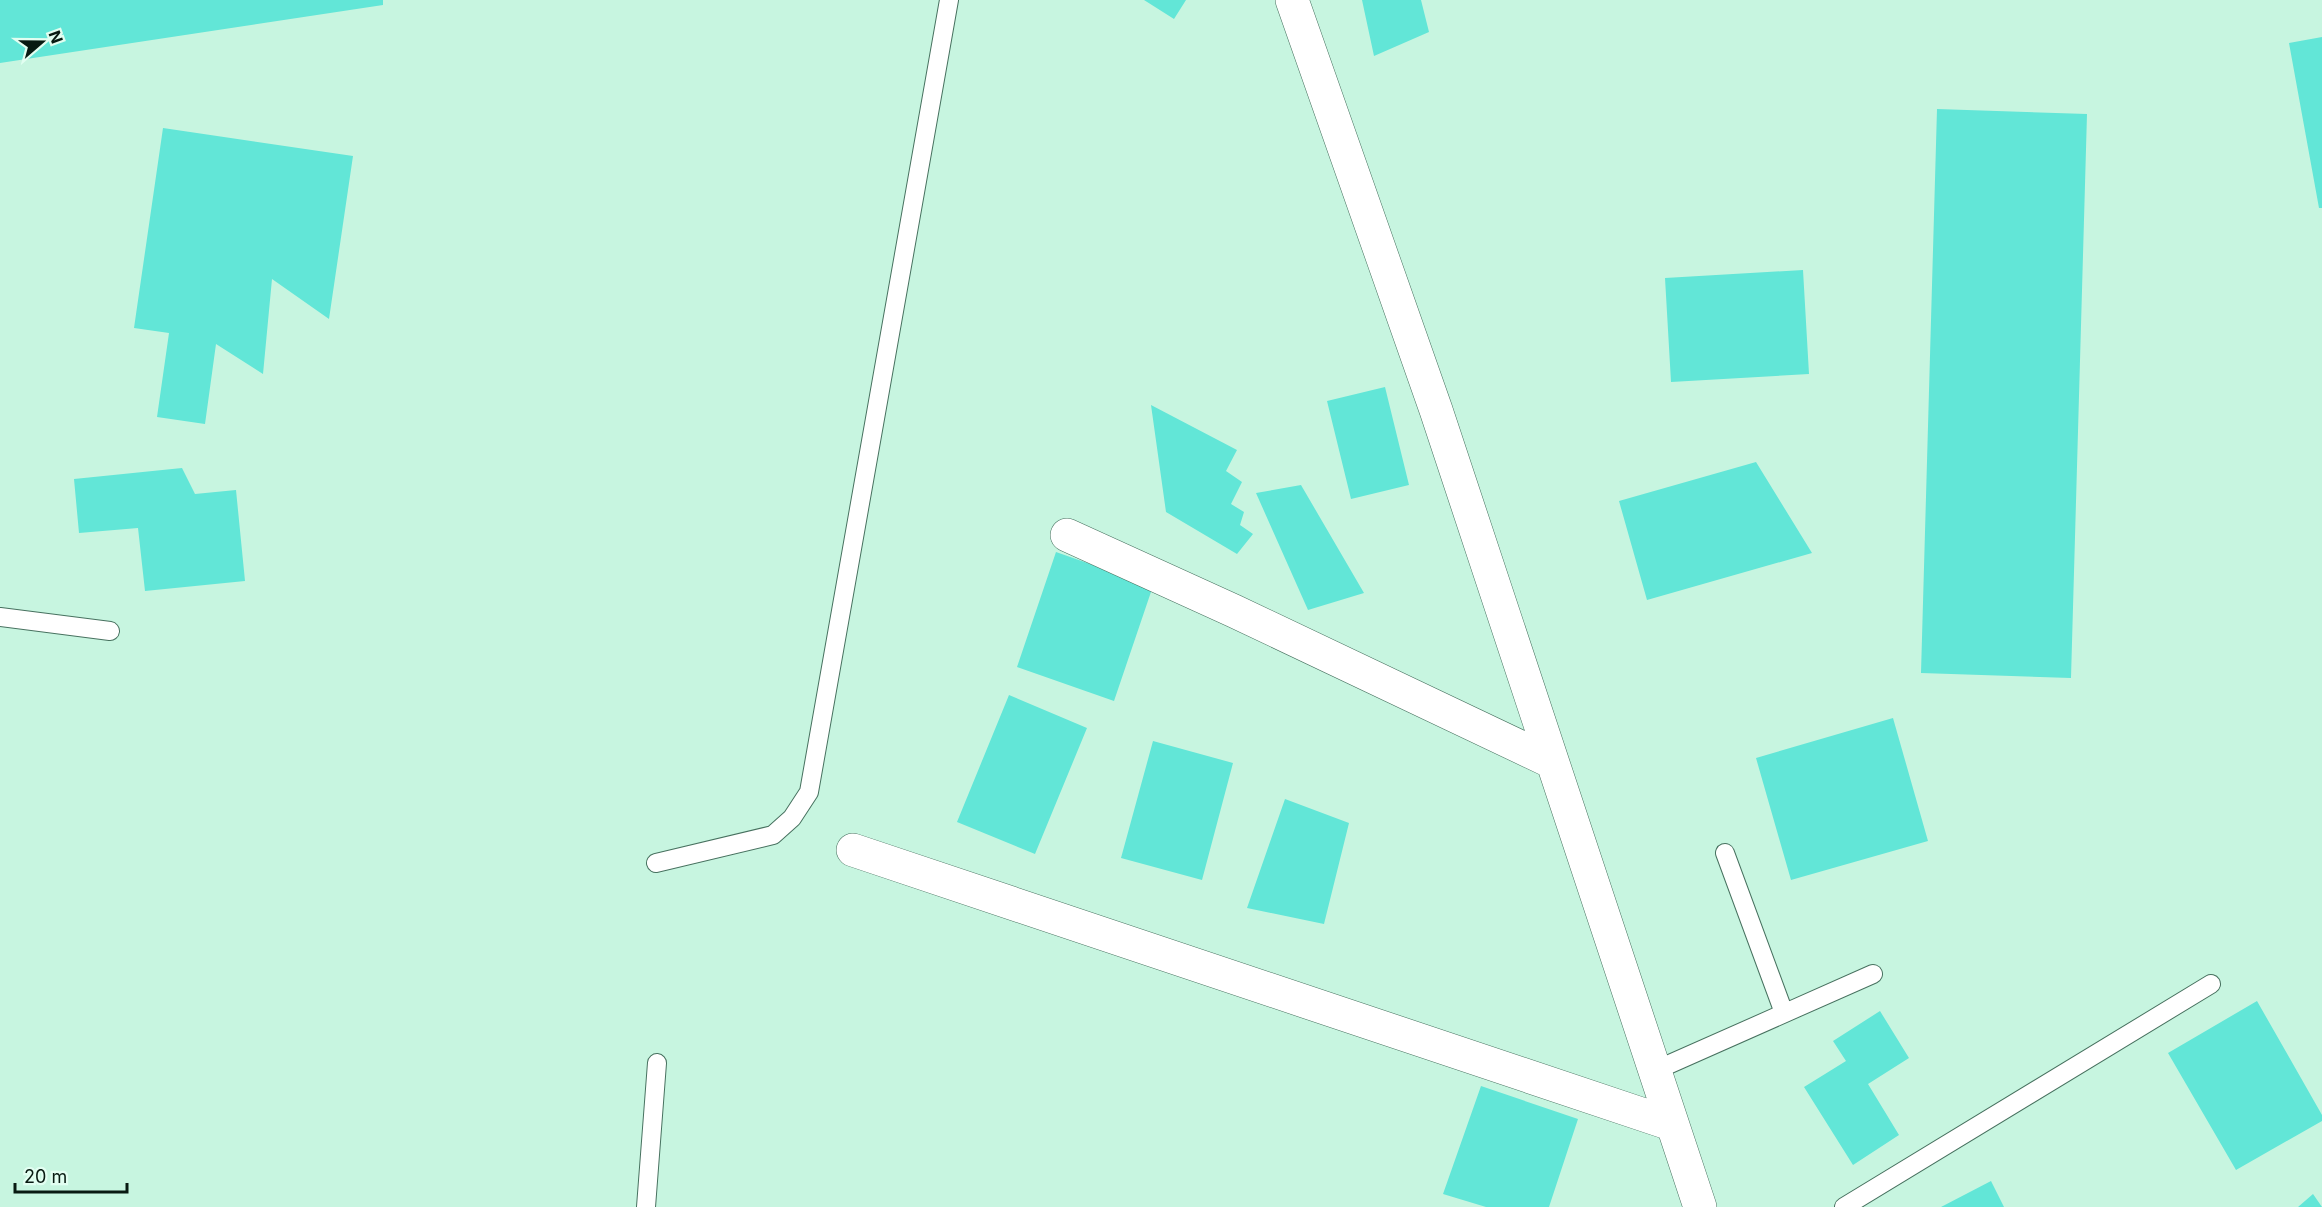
<svg xmlns="http://www.w3.org/2000/svg" width="2322" height="1207" viewBox="0 0 2322 1207" font-family="Inter,sans-serif">
<style>
.building{fill:#62e6d7}
.lines{fill:none;stroke-linecap:round;stroke-linejoin:round}
.lane-casing{stroke:#47715f;stroke-width:20}
.street-casing{stroke:#47715f;stroke-width:34}
.lane{stroke:#fff;stroke-width:18}
.street{stroke:#fff;stroke-width:33}
</style>
<rect width="100%" height="100%" fill="#c7f5e0"/>
<path class="building" d="M0,0H383V5L0,63Z
M1144,0H1186L1174,19Z
M1362,0H1421L1429,32L1374,56Z
M2322,37V208H2319L2289,43Z
M1937,109L2087,114L2071,678L1921,673Z
M163,128L353,156L329,319L272,279L263,374L216,344L205,424L157,417L169,333L134,328Z
M1803,270L1809,374L1671,382L1665,278Z
M1385,387L1409,485L1351,499L1327,401Z
M1151,405L1237,450L1226,471L1242,482L1231,504L1244,512L1240,525L1253,534L1237,554L1166,512Z
M1756,462L1812,553L1647,600L1619,501Z
M182,468L195,494L236,490L245,581L145,591L138,528L79,533L74,479Z
M1301,485L1364,593L1308,610L1256,493Z
M1056,552L1153,586L1114,701L1017,667Z
M1009,695L1087,728L1035,854L957,822Z
M1893,718L1928,841L1791,880L1756,758Z
M1153,741L1233,763L1202,880L1121,858Z
M1285,799L1349,823L1324,924L1247,908Z
M2257,1001L2322,1115V1121L2236,1170L2168,1053Z
M1880,1011L1909,1058L1868,1084L1899,1135L1853,1165L1804,1087L1846,1061L1833,1041Z
M1481,1086L1578,1119L1549,1207H1486L1443,1194Z
M1991,1181L2004,1207H1941Z
M2313,1194L2322,1207H2298Z"/>
<g class="lines">
<defs>
<path id="lane" d="M0,617L110,631
M1725,853L1784,1013
M656,863L773,835L792,818L809,792L949,0
M1654,1071L1873,974
M646,1207L657,1063
M1844,1207L2211,984"/>
<path id="street" d="M1292,0L1436,410L1700,1207
M1067,535L1234,611L1552,762
M853,850L1671,1124"/>
</defs>
<use href="#lane" class="lane-casing"/>
<use href="#street" class="street-casing"/>
<use href="#lane" class="lane"/>
<use href="#street" class="street"/>
</g>
<g transform="translate(42 42) rotate(70)" stroke="#e2fef1" stroke-width="4.5" paint-order="stroke">
<path d="M0-4.5L10 22L0 15L-10 22Z" fill="#081a12"/>
<text y="-9" font-size="16" font-weight="bold" text-anchor="middle" fill="#081a12">N</text>
</g>
<path d="M15 1183v9h112v-9" fill="none" stroke="#081a12" stroke-width="3"/>
<text x="24" y="1183" font-size="18" fill="#081a12" stroke="#e2fef1" stroke-width="4.5" paint-order="stroke">20 m</text>
</svg>
